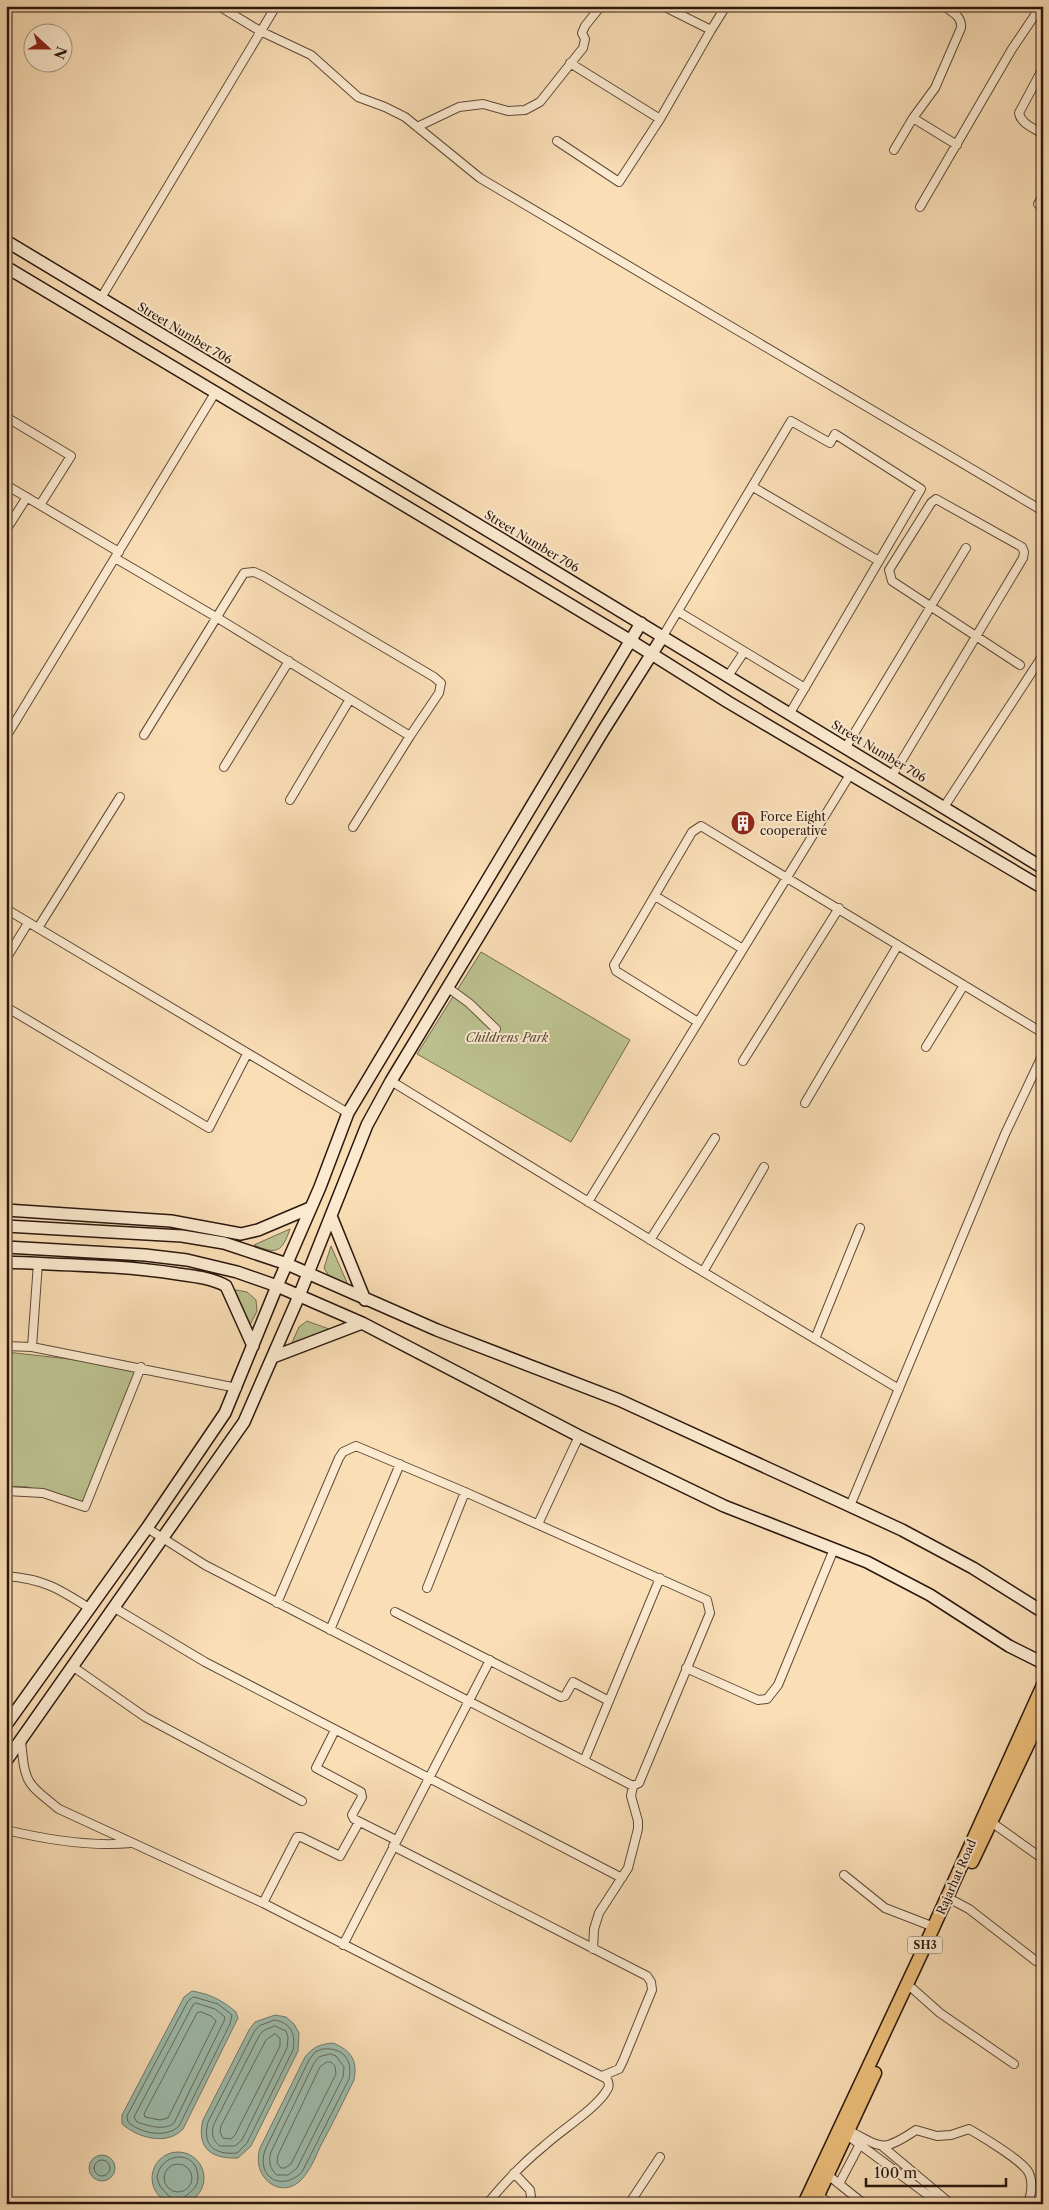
<svg xmlns="http://www.w3.org/2000/svg" width="1049" height="2210" viewBox="0 0 1049 2210" font-family="'Libre Caslon Text',serif">
<style>
.green{fill:#bcc290;stroke:#746c4f}
.water{fill:#9ebcac;stroke:#707a6d}
.lines{fill:none;stroke-linecap:round;stroke-linejoin:round}
.shore{stroke:#646a5d;stroke-width:1}
.street-casing{stroke:#5f4938;stroke-width:10}
.secondary-casing{stroke:#2b170e;stroke-width:14}
.primary-casing{stroke:#2b170e;stroke-width:15}
.street{stroke:#fcead0;stroke-width:8}
.secondary{stroke:#fcead0;stroke-width:11}
.primary{stroke:#edbf7b;stroke-width:12}
.labels{text-anchor:middle;dominant-baseline:central;stroke-width:4;stroke-linejoin:round;paint-order:stroke}
.shield{fill:#fcead0;stroke:#6a5648;stroke-width:1}
.shield-label{font-size:11px;font-weight:bold;fill:#2b170e}
.street-label{font-size:12px;fill:#2b170e;stroke:#fcead0}
.poi-label{font-size:12px;fill:#2b170e;stroke:#fcead0;text-anchor:start}
.park-label{font-size:12px;font-style:italic;fill:#564a35;stroke:#fcead0}
</style>
<rect width="100%" height="100%" fill="#fadeb6"/>
<filter id="stains"><feTurbulence type="fractalNoise" baseFrequency=".004" numOctaves="4"/><feColorMatrix values="0 0 0 0 .2 0 0 0 0 .09 0 0 0 0 .02 0 0 0 .5 -.17"/></filter>
<radialGradient id="worn" r=".72"><stop offset=".6" stop-color="#630" stop-opacity="0"/><stop offset="1" stop-color="#630" stop-opacity=".3"/></radialGradient>
<path class="green" d="M481,952L630,1040L571,1142L417,1054Z
M290,1229C282,1252 277,1255 254,1245Z
M331,1246L348,1285L329,1276L324,1268Z
M230,1289L247,1292L256,1300L257,1311L250,1325Z
M307,1321L329,1329L291,1345L299,1327Z
M6,1352L141,1367L85,1507L28,1487L6,1486Z"/>
<path class="water" d="M192,1991C210,1994 222,2000 236,2012L238,2018L183,2129C167,2146 138,2138 122,2124V2115L184,1997Z
M275,2015L286,2017L294,2024L299,2033L298,2051L251,2146L238,2158C211,2159 196,2148 203,2120L249,2030L255,2022Z
M333,2043C351,2050 358,2061 354,2080C343,2102 332,2125 320,2147C316,2156 312,2166 306,2174C286,2204 250,2180 260,2148L305,2057C313,2047 320,2044 333,2043Z
M152 2178a26 26 0 1 1 52 0a26 26 0 1 1-52 0Z
M89 2168a13 13 0 1 1 26 0a13 13 0 1 1-26 0Z"/>
<g class="lines">
<path class="shore" d="M194,1997L218,2004L232,2015L230,2024L179,2126C166,2139 140,2133 128,2122L127,2116L188,2001Z
M196,2003L215,2009L225,2017L224,2021L174,2123C165,2131 148,2126 137,2122L134,2117L193,2005Z
M201,2012L211,2016L216,2021L168,2118L160,2120L145,2117L144,2114L197,2013Z
M275,2020C291,2023 296,2034 293,2050L247,2143L237,2153C214,2155 202,2145 208,2122L254,2032L259,2026Z
M275,2026L286,2031L288,2037L287,2048L242,2140L235,2146H220C212,2140 211,2133 214,2124L259,2036L263,2031Z
M275,2034L280,2038V2046L235,2135L231,2139L223,2138L220,2132L221,2126L266,2040Z
M323,2049C343,2047 353,2060 349,2079L302,2172C282,2192 256,2178 265,2150L309,2060L315,2052Z
M331,2054L336,2056L344,2067L343,2077L297,2168L288,2175H277C270,2169 268,2161 271,2152L314,2063L319,2057Z
M327,2062H331L335,2066L336,2074L291,2164L285,2168H281L277,2163L278,2155L320,2067Z
M94 2168a8 8 0 1 1 16 0a8 8 0 1 1-16 0Z
M164 2178a14 14 0 1 1 28 0a14 14 0 1 1-28 0Z
M174,2204C172,2193 160,2194 157,2177C161,2152 196,2149 198,2176C199,2193 182,2193 181,2204"/>
<defs>
<path id="street" d="M219,6L260,31L311,55L358,97L385,107L405,117L480,178L1043,511
M711,30L726,6
M570,63L660,119
M1043,68L1019,113C1021,124 1034,128 1043,134
M913,118L935,88L961,28C962,16 953,13 944,6
M417,127L459,107L483,104L508,111L525,110L540,102L583,48L585,39L582,33L585,26L601,6
M557,141L619,182L660,119L711,30L663,6
M894,150L913,118L957,145
M1038,204L1043,196
M920,207L1012,49L1041,6
M101,298L276,6
M6,417L71,456L40,505
M6,485L119,552
M6,530L27,497
M115,558L216,617L410,736
M679,612L805,688
M663,636L791,421L830,443L835,434L921,489L879,561L753,487
M728,676L744,652
M790,713L879,561
M144,735L244,573L254,572L263,576L434,677L441,683L439,693L410,736L353,827
M6,737L215,393
M846,747L966,548
M224,767L289,661
M892,775L902,760L1023,558L1024,552L1022,547L936,499L931,503L889,570L892,581L1020,665
M290,800L350,699
M944,807L1043,655
M655,896L743,949
M6,909L348,1113
M38,928L120,797
M6,959L28,923
M447,987L469,1003L496,1029
M6,1007L209,1128L247,1054
M698,1022L616,971L614,965L692,832L701,826L1043,1033
M926,1047L964,985
M743,1061L839,908
M391,1081L685,1261L899,1389
M805,1103L898,945
M588,1202L851,773
M650,1240L715,1138
M703,1272L764,1167
M815,1339L860,1228
M6,1346L32,1347L237,1388
M32,1347L38,1263
M6,1491L43,1493L85,1507L141,1367
M850,1506L1005,1134L1043,1054
M538,1524L579,1436
M147,1528L205,1565L633,1786
M6,1576C43,1579 58,1588 89,1608
M427,1588L465,1492
M277,1603L339,1458L343,1452L356,1446L465,1492L707,1600L710,1613L649,1759L639,1783L633,1786L631,1796L638,1821V1829L628,1868L599,1913L594,1929L593,1949
M113,1607L205,1662L622,1878
M395,1612L561,1697L565,1696L573,1682L609,1701
M330,1630L400,1464
M72,1666L145,1717L302,1801
M686,1668L758,1700L767,1699L778,1685L834,1549
M335,1730L316,1768L361,1792L362,1797L352,1815L354,1819L396,1840
M21,1740C25,1783 25,1782 59,1809L263,1903L607,2079C609,2083 610,2086 607,2090C597,2108 560,2131 544,2146C523,2163 504,2183 487,2204
M584,1761L660,1578
M991,1822L1043,1859
M6,1830C44,1839 93,1847 131,1843
M393,1846L647,1976L651,1982L652,1990L623,2061L619,2069L602,2076
M844,1875L885,1908L934,1927
M954,1901L969,1909L1036,1961L1043,1963
M263,1903L297,1837H301L340,1856L359,1822
M343,1945L490,1660
M913,1989L940,2013L1014,2064
M845,2129C882,2146 879,2155 916,2130L937,2136L951,2135L969,2129C981,2136 1023,2161 1029,2173C1033,2182 1031,2195 1028,2204
M847,2135L940,2204
M882,2146L951,2204
M514,2173L530,2190L532,2204
M828,2175L864,2204
M839,2184L860,2144
M818,2196L832,2204
M629,2204L660,2157"/>
<path id="secondary" d="M6,241L505,541L1043,868
M6,267L631,641L728,702L1043,888
M6,1210L171,1221L241,1234L258,1230L310,1208
M331,1216L365,1300
M6,1226L182,1236L224,1243L287,1264L437,1330L619,1400L850,1506L902,1530L973,1568L1043,1612
M6,1247L145,1255L187,1260L237,1272L277,1286L362,1323L579,1436L724,1506L867,1562L930,1595L1009,1646L1043,1663
M6,1262C63,1265 121,1265 178,1274C193,1276 212,1278 226,1286L253,1346
M273,1357L362,1323
M6,1725L147,1528L225,1413L277,1286L320,1187L348,1113L641,623
M6,1761L244,1422L299,1296L367,1125L391,1081L603,731L663,636"/>
<path id="primary" d="M972,1862L1043,1713
M804,2204L924,1948L1043,1685
M814,2204L875,2073"/>
</defs>
<use href="#street" class="street-casing"/>
<use href="#secondary" class="secondary-casing"/>
<use href="#primary" class="primary-casing"/>
<use href="#street" class="street"/>
<use href="#secondary" class="secondary"/>
<use href="#primary" class="primary"/>
</g>
<defs>
<symbol id="building-disc" viewBox="-11 -11 22 22"><circle r="9.5" fill="#8f2418" stroke="#fcead0"/><path d="M-4-6H4V6H1V3H-1V6H-4ZM-2.5-4.3h1.7v1.8h-1.7ZM.8-4.3h1.7v1.8H.8ZM-2.5-1h1.7V.8h-1.7ZM.8-1h1.7V.8H.8Z" fill="#fff"/></symbol>
</defs>
<g fill-rule="evenodd">
<use href="#building-disc" x="729" y="809" width="28" height="28"/>
</g>
<g class="labels">
<rect class="shield" x="907.5" y="1936.5" width="35" height="17" rx="4"/>
<g class="shield-label">
<text x="925" y="1945">SH3</text>
</g>
<g class="street-label">
<text transform="translate(185 333) rotate(31)">Street Number 706</text>
<text transform="translate(532 541) rotate(31)">Street Number 706</text>
<text transform="translate(879 751) rotate(31)">Street Number 706</text>
<text transform="translate(956 1877) rotate(-66)">Rajarhat Road</text>
</g>
<g class="poi-label">
<text x="760" y="816">Force Eight<tspan x="760" dy="14">cooperative</tspan></text>
</g>
<g class="park-label">
<text x="507" y="1037">Childrens Park</text>
</g>
</g>
<rect width="1049" height="2210" fill="none" stroke="#fadeb6" stroke-width="25"/>
<rect x="8" y="8" width="1034" height="2195" fill="none" stroke="#2b170e" stroke-width="2.5"/>
<rect x="12" y="12" width="1024" height="2185" fill="none" stroke="#2b170e"/>
<g transform="translate(48 48) rotate(111)"><circle r="24" fill="#fcead0" stroke="#a89682"/>
<path d="M0-4L9 19L0 12L-9 19Z" fill="#8f2418"/>
<text y="-8" font-size="14" font-weight="bold" text-anchor="middle" fill="#2b170e">N</text>
</g>
<path d="M866 2178v8h140v-8" fill="none" stroke="#2b170e" stroke-width="2.5"/>
<text x="874" y="2178" font-size="15" fill="#2b170e" stroke="#fcead0" stroke-width="4" paint-order="stroke">100 m</text>
<rect width="100%" height="100%" filter="url(#stains)"/>
<rect width="100%" height="100%" fill="url(#worn)"/>
</svg>
